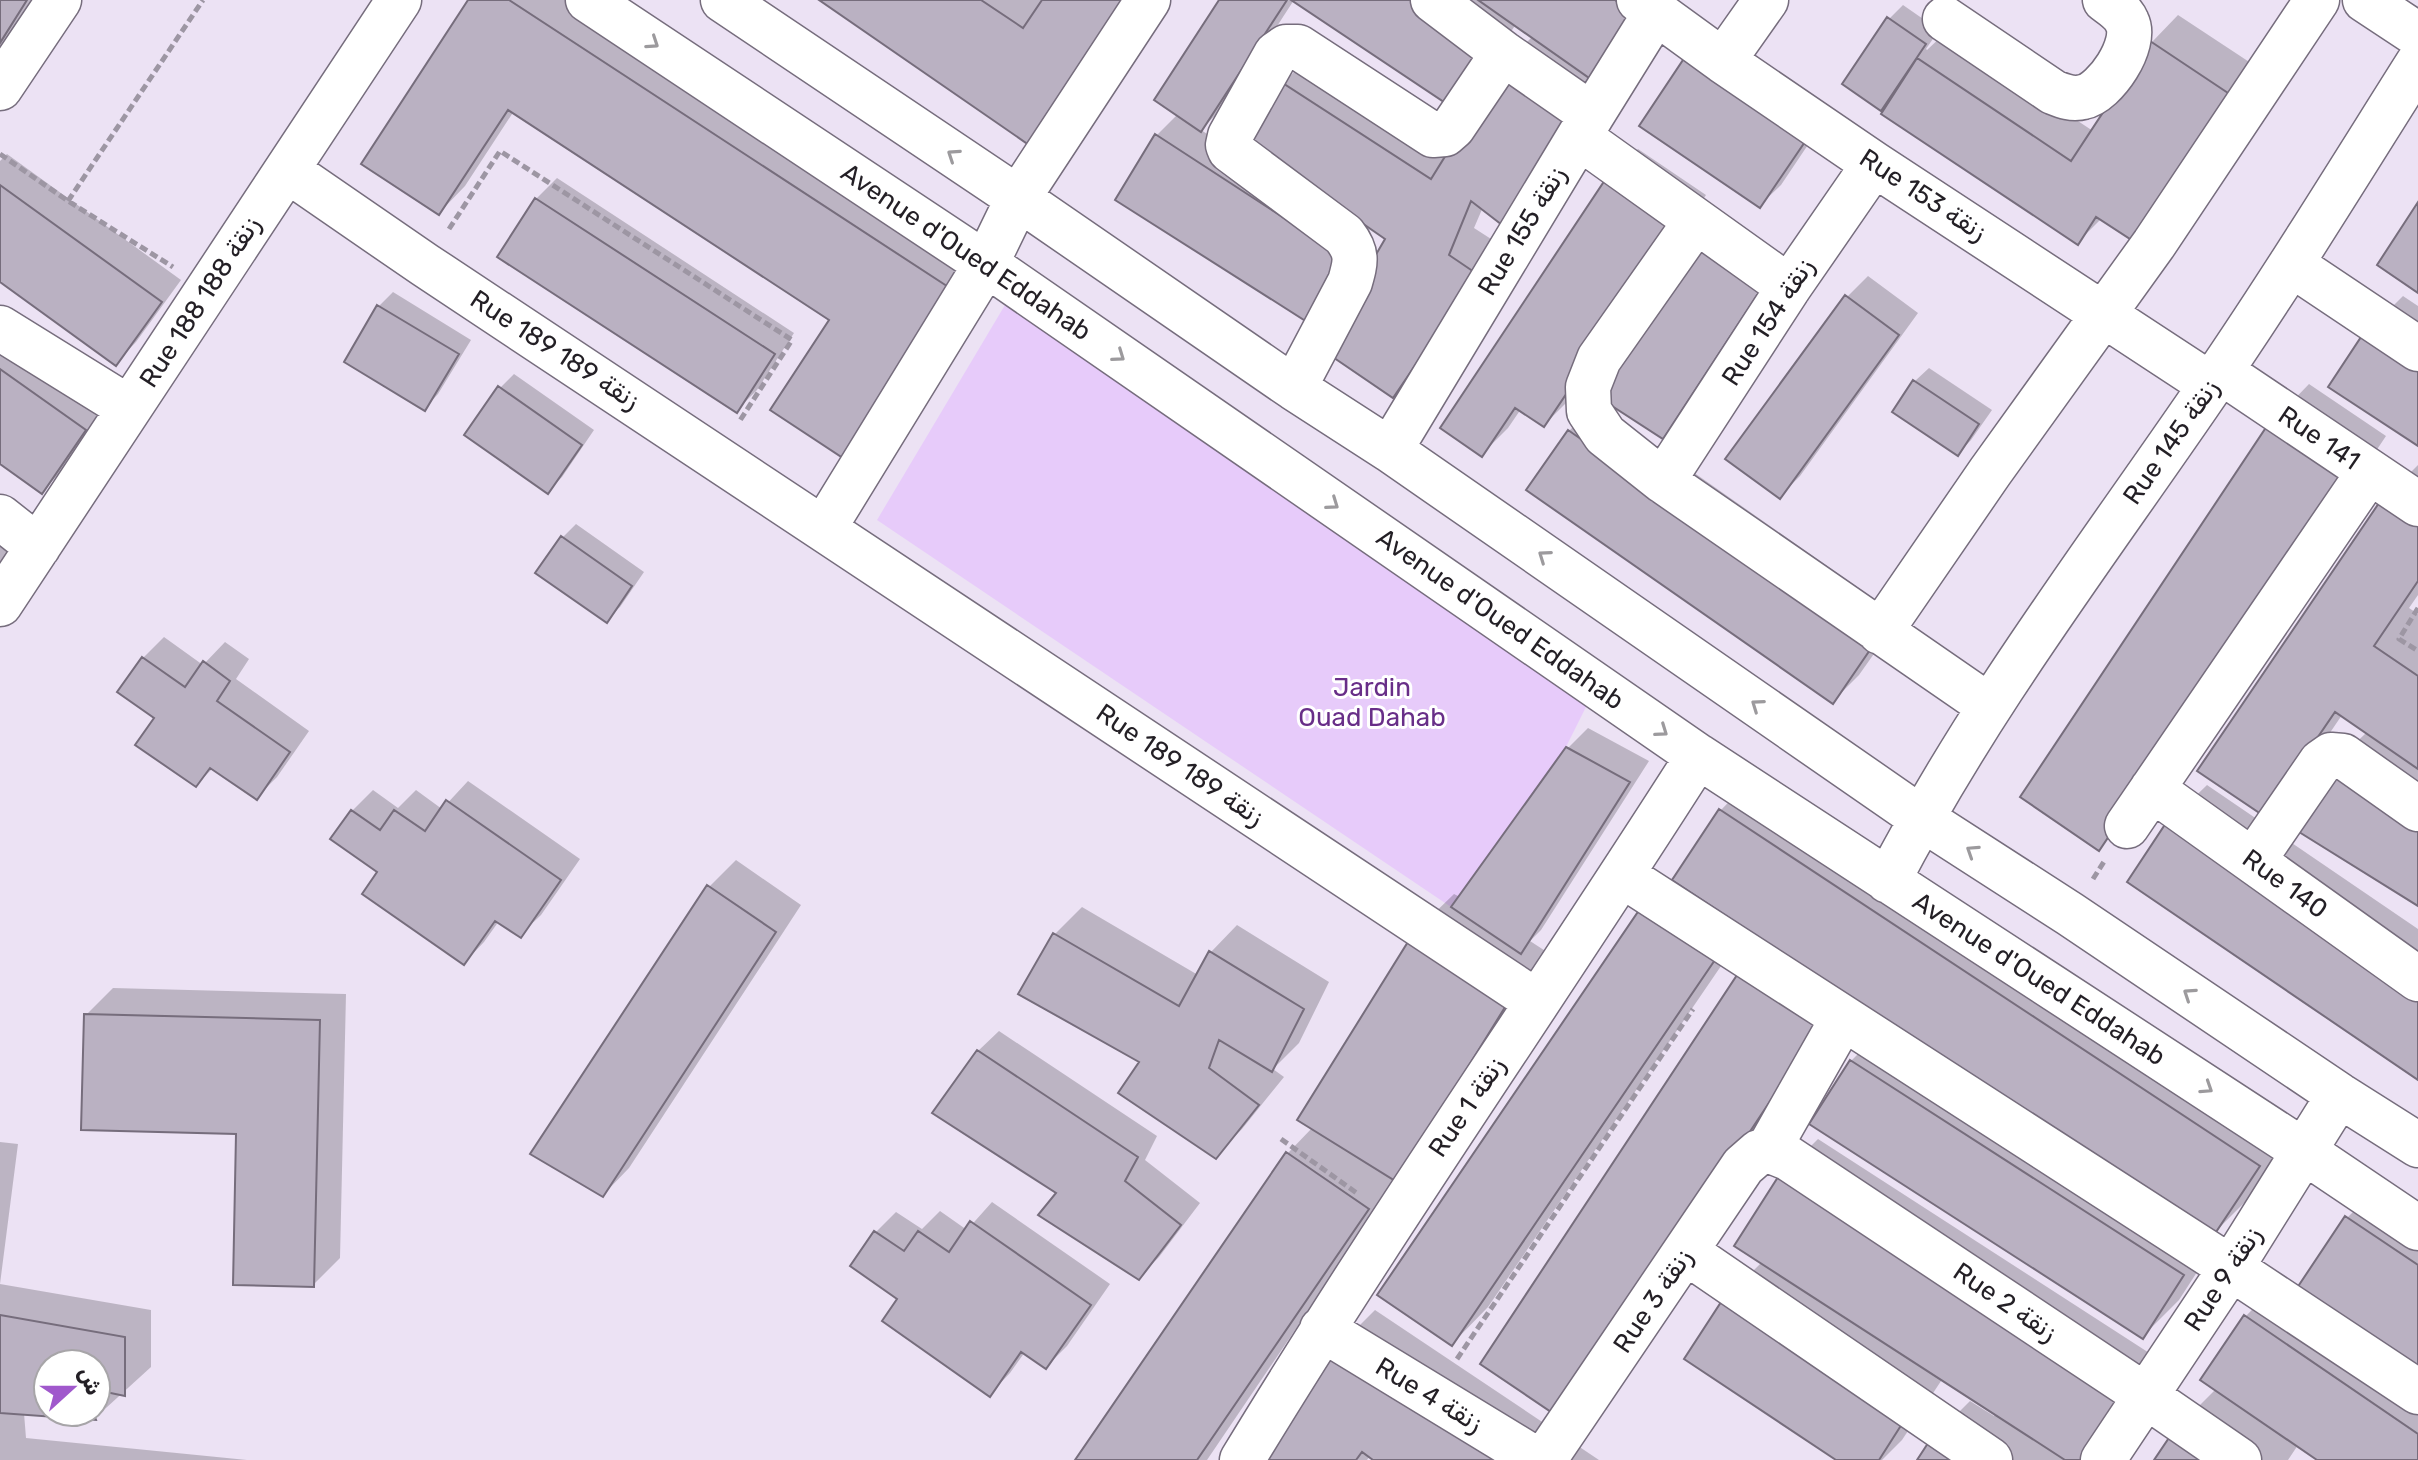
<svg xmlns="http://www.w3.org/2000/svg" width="2418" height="1460" viewBox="0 0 2418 1460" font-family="Rubik,Cairo,sans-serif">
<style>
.green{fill:#e7cbfa}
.shadow{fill:#0003;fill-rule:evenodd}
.building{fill:#bab1c2;stroke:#766d7c;stroke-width:2}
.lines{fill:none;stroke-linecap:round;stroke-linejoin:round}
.minor-casing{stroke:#766d7d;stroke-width:47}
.path{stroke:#9d96a3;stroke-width:5;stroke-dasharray:8 4;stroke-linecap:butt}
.minor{stroke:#fff;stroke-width:44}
.oneway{stroke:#9c9a9d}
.labels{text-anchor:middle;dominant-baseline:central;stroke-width:6;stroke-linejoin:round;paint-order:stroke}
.street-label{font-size:26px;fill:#231f25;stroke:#fff}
.park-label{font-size:26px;fill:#682e88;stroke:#fff}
</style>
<rect width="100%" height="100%" fill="#ece2f4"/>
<path class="green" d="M1005,305L1591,697L1566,747L1451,907L877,520Z"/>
<path class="shadow" d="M0,0H35L0,56Z
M470,0H577L981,265L873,431L832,320L514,111L465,186L439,213Z
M822,0H1134L1055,115Z
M1221,0H1665L1483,207L1474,228L1502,246L1420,368L1393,395L1388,238L1283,83L1309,57L1452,149L1505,64L1533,36L1516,24L1480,79L1294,0L1228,102L1201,130L1366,238L1118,200L1157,135L1178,114Z
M1903,5L1939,30L1926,49L1927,50L1945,33L2093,131L2152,42L2178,15L2269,75L2102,218L2078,242L1890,99L1881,108L1889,19Z
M1832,109L1781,185L1760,205L1642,125Z
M1638,149L1706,195L1571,398L1544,425L1521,409L1508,428L1481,455L1611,175Z
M7,154L181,280L136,342L116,363L0,279V161Z
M557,178L794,333L757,390L737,410L536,199Z
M1721,216L1786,259L1683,416L1663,437Z
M1868,276L1918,313L1800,476L1780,496L1847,297Z
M393,292L471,340L438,394L425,408L379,306Z
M2403,296L2418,306V444L2367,332Z
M0,323L112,402L69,464L42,491L0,461Z
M1929,368L1992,410L1971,440L1958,454L1895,412L1915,381Z
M514,374L594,430L562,477L548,491L500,388Z
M2309,384L2386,436L2136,811L2099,848L2273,421Z
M1596,404L1900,617L1859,675L1832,702L1569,431Z
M2418,465V595L2409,608L2418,614V903L2329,769L2367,732L2342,715L2300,777L2382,501Z
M576,524L644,572L620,607L606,620L562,538Z
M0,526L22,541L0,574Z
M164,637L203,665L225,642L249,659L236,679L309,731L277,777L256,798L213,768L196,785L157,717L143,658Z
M1588,728L1649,761L1541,930L1530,941L1550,954L1207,1460H1077L1288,1153L1313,1127L1417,930L1454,894L1460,897L1567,749Z
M1757,773L2295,1129L2248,1199L2213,1234L2219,1238L2179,1300L2142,1337L1851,1061L1890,1022L1850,996L1597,1379L1745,968L1747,928L1488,1307L1452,1344L1645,904L1683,868L1721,810Z
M468,781L580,859L541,915L520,935L499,921L484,942L464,963L380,872L352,811L373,790L398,808L416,790L442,809Z
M2207,785L2418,929V1078L2170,821Z
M736,860L801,905L629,1168L603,1195L709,887Z
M1082,907L1198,975L1211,952L1237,925L1329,982L1299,1043L1273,1069L1284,1077L1242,1129L1215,1156L1142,1062L1021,993L1055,934Z
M113,988L346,994L340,1258L313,1285L238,1132L86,1015Z
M999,1031L1157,1136L1145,1160L1200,1203L1159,1257L1139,1277L1059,1192L978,1051Z
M1818,1139L2157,1358L2080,1460H1920L1933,1438L1970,1401L1994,1416L1996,1413L1943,1378L1902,1440L1882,1460H1840L1727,1297L1762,1262L1781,1176Z
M0,1142L18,1144L0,1284L151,1310V1367L95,1418L24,1413L26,1438L247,1460H0ZM48,1364H96V1412H48Z
M2384,1181L2418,1204V1460H2320L2298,1445L2288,1460H2156L2180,1425L2216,1389L2203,1379L2246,1316L2282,1279L2298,1290L2347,1218Z
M992,1202L1110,1284L1067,1346L1046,1367L1025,1352L1010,1373L990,1394L900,1299L876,1232L896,1212L922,1229L940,1211L967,1230Z
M1375,1310L1599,1460H1377L1370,1456L1367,1460H1263L1338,1347Z"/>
<path class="building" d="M0,0H27L0,43Z
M468,0H509L956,292L846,460L770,410L829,320L508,110L439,215L361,164Z
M819,0H981L1023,28L1042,0H1128L1029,145Z
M1219,0H1287L1201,132L1154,100Z
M1291,0H1423L1493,47L1453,108Z
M1478,0H1615L1647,23L1602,87Z
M1887,17L1926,44L1881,111L1842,84Z
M2150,41L2243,103L2147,250L2096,217L2078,245L1881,114L1917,58L2071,161Z
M1691,48L1813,130L1760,208L1639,126Z
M1503,63L1577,109L1506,228L1471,201L1449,255L1477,274L1393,398L1321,349L1385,239L1248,144L1281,82L1431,179Z
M1155,134L1347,259L1315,327L1115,200Z
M1609,174L1681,223L1544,427L1515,408L1482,457L1440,428Z
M0,185L162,302L116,366L0,282Z
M535,198L775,354L737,413L497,257Z
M2418,202V293L2377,265Z
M1699,235L1767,280L1663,439L1595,395Z
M1845,295L1899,335L1780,499L1725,459Z
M377,305L459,354L425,411L344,362Z
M2365,331L2418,366V446L2328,387Z
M0,369L86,430L42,494L0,464Z
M1913,380L1979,424L1958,456L1892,412Z
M498,386L582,445L548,494L464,435Z
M2271,420L2351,473L2099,851L2020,797Z
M1568,430L1874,644L1833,704L1526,490Z
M2381,500L2418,526V581L2374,646L2418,676V769L2335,712L2264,816L2197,771Z
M561,536L632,586L607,623L535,573Z
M142,657L185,687L203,661L230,681L217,701L290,752L257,800L210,768L196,787L135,745L154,718L117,692Z
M1566,747L1630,782L1521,954L1451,907Z
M2327,768L2418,824V906L2291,827Z
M446,800L561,880L521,938L495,921L464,965L362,894L377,872L330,839L351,810L380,830L394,810L425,831Z
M1719,809L2260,1166L2212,1238L1672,880Z
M2168,820L2418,990V1080L2127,882Z
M707,885L776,932L603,1197L530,1154Z
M1644,903L1719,954L1452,1346L1377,1295Z
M1416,929L1515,991L1397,1182L1297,1120Z
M1053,933L1179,1006L1209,951L1304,1009L1272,1072L1219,1040L1209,1068L1259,1105L1216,1159L1118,1093L1139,1062L1018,994Z
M1743,966L1824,1020L1560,1418L1480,1364Z
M84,1014L320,1020L314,1287L233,1285L236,1134L81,1130Z
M977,1050L1138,1157L1125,1181L1181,1225L1139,1280L1038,1215L1056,1193L932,1113Z
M1850,1060L2184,1275L2143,1339L1809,1124Z
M1286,1152L1369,1209L1197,1460H1075Z
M1780,1174L2122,1395L2081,1460H2065L1734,1246Z
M2345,1216L2418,1265V1369L2297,1288Z
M970,1221L1091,1305L1046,1369L1021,1352L990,1397L882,1321L897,1299L850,1266L874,1231L904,1251L918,1231L949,1252Z
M1725,1296L1907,1416L1879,1460H1836L1684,1359Z
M0,1315L125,1337V1396L96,1390V1364H48V1412H93L96,1420L0,1413Z
M2244,1315L2418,1434V1460H2317L2200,1380Z
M1336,1346L1508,1460H1373L1362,1452L1356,1460H1261Z
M2179,1423L2231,1460H2154Z
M1932,1437L1970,1460H1917Z"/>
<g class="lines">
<defs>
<path id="minor" d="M588,0L986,264L1698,756L2305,1152L2418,1228
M723,0L1018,198L1294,388L1390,450L1921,818L2070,914L2339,1095L2418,1145
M1433,0L1503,53L1592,115
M1639,0L1723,61L1874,164L2211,385
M2365,0L2418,35
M1945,19L2053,92C2063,96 2072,100 2083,97C2105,93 2138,44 2127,22C2123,12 2113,6 2105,0
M1723,61L1766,0
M0,88L59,0
M1579,137L1789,287
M287,170L425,265L1537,1002
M1696,221L1599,359L1588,387L1589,411L1605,435L1663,481L1989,706
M2291,264L2418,349
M0,328L129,408
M2220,371L2418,504
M1294,388L1350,282C1356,261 1358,253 1344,235L1230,150L1228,145L1230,136L1276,54L1286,47H1298L1433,135L1445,134L1453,127L1503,53
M1390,450L1592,115L1656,12
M1663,481L1789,287L1874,164
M0,517L38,547
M824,528L986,264L1018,198L1148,0
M0,604L399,0
M1880,632L1990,472L2154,244L2317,0
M2152,789L2418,979
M2127,826L2369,472
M2253,861L2321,762L2331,755L2343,756L2418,809
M1622,875L2231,1268L2418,1392
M1888,881C1976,711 2090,561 2198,404C2275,293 2346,177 2418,63
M1768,1150L1788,1158L2146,1396L2239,1460
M1768,1150L1843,1018
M1686,1252L1990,1460
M1322,1329L1537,1460
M1242,1460C1387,1221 1548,992 1698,756
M1544,1460L1743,1166L1759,1152L1768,1150
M2103,1460L2231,1268L2339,1095"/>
</defs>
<use href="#minor" class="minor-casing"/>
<path class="path" d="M0,154L68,201L173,267
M68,201L203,0
M449,229L500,151L792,340L739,422
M2418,608L2399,639L2418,651
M2093,879L2105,860
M1281,1139L1358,1194
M1457,1359L1693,1009"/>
<use href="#minor" class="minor"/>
</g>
<defs><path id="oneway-chevron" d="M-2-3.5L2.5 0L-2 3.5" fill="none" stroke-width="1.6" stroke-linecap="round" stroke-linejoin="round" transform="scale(2)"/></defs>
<g class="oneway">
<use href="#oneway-chevron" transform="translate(653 43) rotate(34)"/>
<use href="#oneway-chevron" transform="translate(953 155) rotate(-146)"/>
<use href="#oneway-chevron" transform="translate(1119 356) rotate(35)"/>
<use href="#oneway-chevron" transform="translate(1333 504) rotate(35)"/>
<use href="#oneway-chevron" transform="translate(1544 556) rotate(-145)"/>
<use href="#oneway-chevron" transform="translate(1757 705) rotate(-145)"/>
<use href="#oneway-chevron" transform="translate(1662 731) rotate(35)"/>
<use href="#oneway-chevron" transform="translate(1972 851) rotate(-147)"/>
<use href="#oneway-chevron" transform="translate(2189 994) rotate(-146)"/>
<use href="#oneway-chevron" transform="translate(2207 1088) rotate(33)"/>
</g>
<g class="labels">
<g class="street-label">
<text transform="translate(1923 195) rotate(33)">Rue 153 زنقة</text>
<text transform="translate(1522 231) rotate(-59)">Rue 155 زنقة</text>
<text transform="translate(966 252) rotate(34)">Avenue d'Oued Eddahab</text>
<text transform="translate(200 302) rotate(-57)">Rue 188 زنقة 188</text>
<text transform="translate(1768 322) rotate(-57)">Rue 154 زنقة</text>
<text transform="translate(555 350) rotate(33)">Rue 189 زنقة 189</text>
<text transform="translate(2319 438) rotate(34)">Rue 141</text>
<text transform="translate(2171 442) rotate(-55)">Rue 145 زنقة</text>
<text transform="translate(1500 619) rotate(35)">Avenue d'Oued Eddahab</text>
<text transform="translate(1180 765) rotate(34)">Rue 189 زنقة 189</text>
<text transform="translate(2285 884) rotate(36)">Rue 140</text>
<text transform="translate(2039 979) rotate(33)">Avenue d'Oued Eddahab</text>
<text transform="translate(1467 1107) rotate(-56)">Rue 1 زنقة</text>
<text transform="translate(2223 1279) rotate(-57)">Rue 9 زنقة</text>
<text transform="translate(1653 1301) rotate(-56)">Rue 3 زنقة</text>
<text transform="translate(2005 1302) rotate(34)">Rue 2 زنقة</text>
<text transform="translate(1429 1395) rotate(31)">Rue 4 زنقة</text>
</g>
<g class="park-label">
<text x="1372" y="687">Jardin<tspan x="1372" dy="30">Ouad Dahab</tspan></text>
</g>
</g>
<g transform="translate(72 1388) rotate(69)"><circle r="38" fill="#ffffff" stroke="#a7a5a8" stroke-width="2"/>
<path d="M0-6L14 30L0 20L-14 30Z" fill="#a058cc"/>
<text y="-12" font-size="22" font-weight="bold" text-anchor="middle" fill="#231f25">ش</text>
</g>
</svg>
